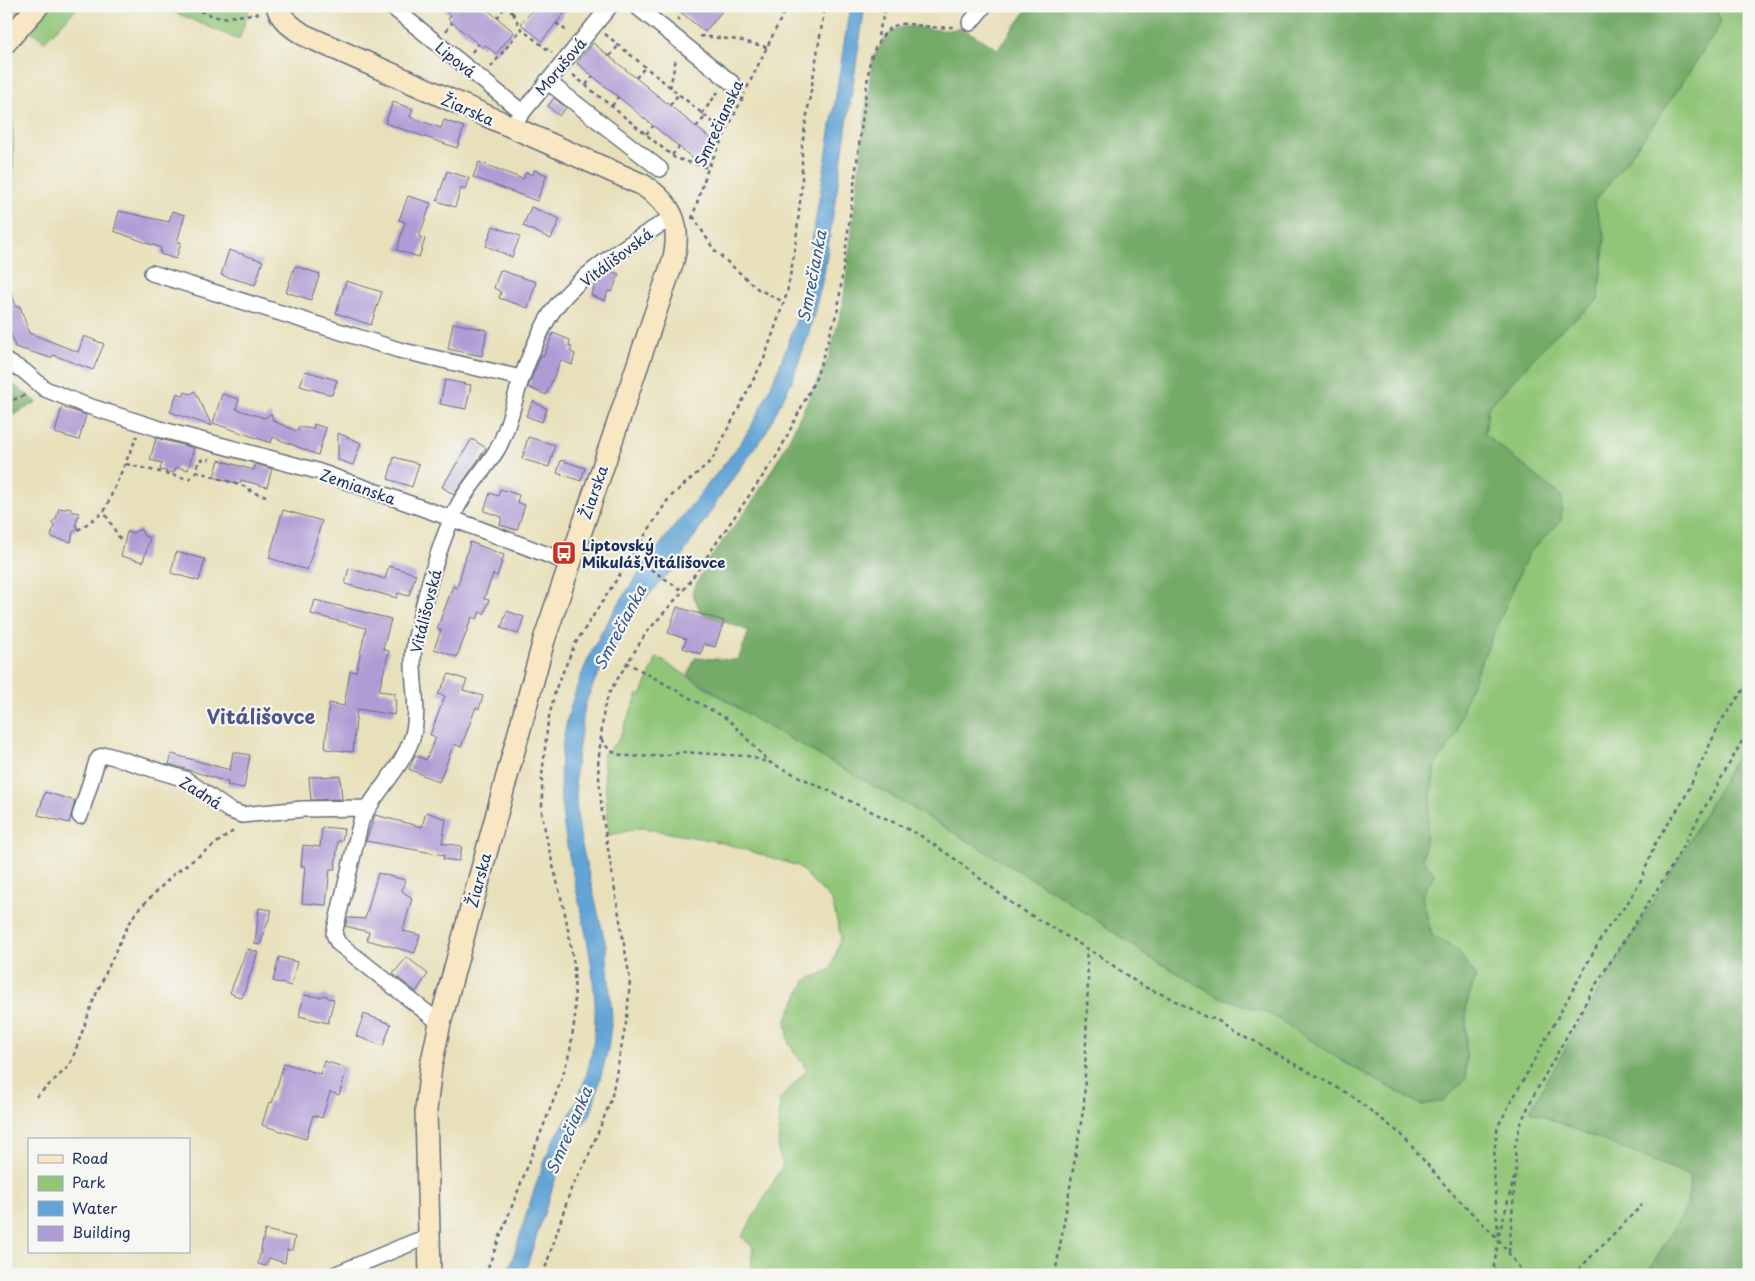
<svg xmlns="http://www.w3.org/2000/svg" width="1755" height="1281" viewBox="0 0 1755 1281" font-family="'Playpen Sans',sans-serif">
<style>
.green{fill:#91c678;stroke:#567a6b}
.forest{fill:#74ab68;stroke:#486d63}
.water{fill:#62a4d6;stroke:#3e6a9a}
.building{fill:#b09cd5}
.lines{fill:none;stroke-linecap:round;stroke-linejoin:round}
.street-casing{stroke:#636d7e;stroke-width:18}
.secondary-casing{stroke:#636d7e;stroke-width:24}
.path{stroke:#636d7e;stroke-width:2.5;stroke-dasharray:4 4;stroke-linecap:butt}
.street{stroke:#fff;stroke-width:15}
.secondary{stroke:#f9e7c3;stroke-width:21}
.labels{text-anchor:middle;dominant-baseline:central;stroke-width:4.5;stroke-linejoin:round;paint-order:stroke}
.street-label{font-size:15px;fill:#1b2f5e;stroke:#f6f6f2}
.poi-label{font-size:15px;font-weight:bold;fill:#1b2f5e;stroke:#f6f6f2;text-anchor:start}
.water-label{font-size:16px;font-style:italic;fill:#345888;stroke:#f6f6f2}
.district-label{font-size:20px;font-weight:bold;fill:#4f5588;stroke:#f6f6f2}
</style>
<rect width="100%" height="100%" fill="#f6f6f2"/>
<filter id="ink" filterUnits="userSpaceOnUse"><feTurbulence type="fractalNoise" baseFrequency=".02" numOctaves="2"/><feDisplacementMap in="SourceGraphic" scale="10" xChannelSelector="R" yChannelSelector="G"/><feConvolveMatrix kernelMatrix="1 2 1 2 8 2 1 2 1" color-interpolation-filters="sRGB"/></filter>
<filter id="wash" filterUnits="userSpaceOnUse"><feTurbulence type="fractalNoise" baseFrequency=".0096" numOctaves="4" result="noise"/><feDisplacementMap in="SourceGraphic" scale="20" xChannelSelector="R" yChannelSelector="G"/><feGaussianBlur stdDeviation="1.12" result="paint"/><feColorMatrix in="noise" values="0 0 0 0 0 0 0 0 0 0 0 0 0 0 0 0 0 1.4 0 .05"/><feComposite in="paint" operator="in"/></filter>
<g filter="url(#wash)">
<rect width="100%" height="100%" fill="#e8e0ba"/>
<path class="green" d="M6,6H23L6,24Z
M51,6H79L45,41L29,30Z
M160,6H250L239,40Z
M1715,6H1749V735L1678,862L1599,990L1530,1111L1691,1176L1687,1207L1646,1275H752L751,1265L753,1247L742,1237L783,1165L778,1151L780,1099L807,1070L789,1044L786,1020L805,981L831,969L841,937L832,901L798,866L720,842L642,828L609,835L603,755L618,741L638,694L641,696L657,657L760,722L885,792L1066,899L1149,957L1220,997L1272,1015L1344,1062L1421,1105L1466,1079V1007L1475,976L1457,950L1432,936L1422,896L1434,874L1423,859L1435,765L1455,738L1467,695L1528,554L1561,521L1562,497L1485,434L1488,408L1553,337L1598,300L1605,237L1594,202C1641,145 1682,85 1721,23Z"/>
<path class="forest" d="M1030,6H1715L1721,23C1682,85 1641,145 1594,202L1605,237L1598,300L1553,337L1488,408L1485,434L1562,497L1561,521L1528,554L1467,695L1455,738L1435,765L1423,859L1434,874L1422,897L1432,936L1457,950L1476,976L1466,1007V1079L1443,1101L1421,1105L1344,1062L1272,1015L1220,997L1149,957L1066,899L885,792L760,722L688,675L695,658L738,660L749,631L701,613L692,592L709,560L753,501L782,453L829,357L843,305L872,62C898,2 917,39 962,28L998,49Z
M6,84L12,90L14,217L6,241Z
M6,379L37,402L6,419Z
M1749,735V1275H1646L1687,1207L1691,1176L1530,1111L1599,990L1677,862Z"/>
<path class="water" d="M850,6H865L824,274L809,333L792,381L765,434L719,498L675,567L640,604L595,680L585,705L575,773L577,814L581,842L606,946L612,1017L608,1049L591,1113L573,1137L555,1180L524,1275H507C522,1232 533,1187 551,1145C558,1131 569,1119 575,1104C590,1074 596,1039 595,1005C592,914 547,827 564,735C581,641 642,567 700,494C718,471 739,448 753,423C774,384 791,338 804,296C811,275 810,251 814,229C827,155 838,80 850,6Z"/>
<g id="blocks">
<path class="building" d="M439,6H483L514,32L496,54L485,45L483,48L448,19L451,16Z
M536,6H570L542,41L521,24Z
M673,6H726L705,32Z
M593,43L711,139L695,160L577,63Z
M554,98L566,108L559,116L548,106Z
M393,102L413,109L410,117L441,128L444,120L464,127L457,148L385,123Z
M479,162L523,179L526,172L533,175L534,170L547,175L537,201L473,177Z
M447,171L469,178L465,190L461,188L455,207L437,201Z
M408,196L431,203L419,237L425,239L419,257L397,250L405,222L399,220Z
M531,207L560,219L551,239L523,226Z
M119,211L169,222L172,211L185,215L177,242H181L176,259L160,254L161,248L114,231Z
M493,226L520,236L512,257L486,246Z
M229,250L263,261L255,285L221,275Z
M295,266L320,274L311,300L286,292Z
M500,270L536,282L528,308L499,298L501,292L494,288Z
M609,270L619,274L612,292L608,291L605,301L591,295L598,279Z
M346,281L382,292L371,325L336,313Z
M9,285L16,307L20,306L29,333L78,352L84,336L104,344L93,370L53,355L51,358L15,347L6,319V286Z
M453,323L487,330L482,356L448,349Z
M553,333L570,340L569,346L572,347L570,351L575,354L572,365L561,360L546,395L528,387L541,355L544,356Z
M305,371L337,380L332,395L300,386Z
M445,380L471,385L466,409L440,404Z
M195,391L212,426L170,412L177,393L184,396L185,392L191,394Z
M222,394L239,399L236,409L265,418L271,413L273,421L297,431L299,427L313,429L314,424L326,428L318,455L273,437L271,443L213,423Z
M533,401L547,409L542,422L526,416Z
M62,407L86,415L79,440L55,433Z
M338,433L361,443L353,465L338,460Z
M528,437L555,445L549,467L522,459Z
M156,438L194,448L188,470L176,467L174,473L160,470L162,463L150,460Z
M472,439L486,448L454,495L442,487Z
M394,457L419,464L412,487L388,479Z
M219,460L254,470L256,464L272,469L267,487L241,480L240,484L214,477Z
M561,460L585,468L581,481L557,473Z
M500,489L519,495L517,502L525,505L517,530L500,525L502,517L484,511L490,493L498,496Z
M70,507L73,512L79,513L76,524L78,529L73,532L71,542L51,537L54,526L52,522L56,519L59,508L65,509Z
M283,510L322,521L307,570L269,558Z
M140,529L144,536L150,538L143,562L121,556L127,532L133,533Z
M470,542L504,555L497,576L493,574L484,599L489,600L484,614L480,612L477,619L472,617L457,657L434,649L441,630L437,629L453,586L457,588Z
M176,552L205,559L199,581L171,573Z
M389,566L416,574L409,596L398,593L397,598L345,584L349,568L385,579Z
M315,600L391,619L383,649L389,651L379,691L395,693L394,700L396,701L394,715L357,709L353,752L325,749L329,703L344,706L350,671L356,672L366,628L311,614Z
M677,607L724,621L715,647L704,644L701,654L683,648L686,639L668,633Z
M507,611L524,617L518,634L501,628Z
M449,674L467,680L463,690L483,696L479,709L476,707L461,747L454,744L439,782L409,769L415,755L426,760L436,737L430,735L445,696L438,694Z
M233,752L250,755L244,788L227,785L228,782L169,764L172,754L230,770Z
M340,776L342,799L311,800L309,777Z
M45,792L75,801L69,823L38,815Z
M426,812L446,819L442,843L462,846L459,861L443,859L444,855L366,841L375,815L422,827Z
M322,827L344,829L342,841H338L335,869H330L326,905L302,903L305,866H301L303,845L320,847Z
M378,873L405,880L402,891L412,898L403,931L420,935L415,953L367,940L369,932L345,926L348,918L365,919Z
M259,908L272,910L260,945L255,944Z
M247,949L258,952L242,998L230,993Z
M279,957L297,962L291,986L273,981Z
M407,957L428,974L416,992L393,974Z
M304,995L319,997L326,995L328,998L334,999L328,1023L299,1016Z
M364,1014L391,1024L383,1046L356,1036Z
M324,1061L347,1068L339,1095L330,1092L322,1118L313,1115L306,1139L262,1125L269,1102L272,1103L284,1063L320,1074Z
M265,1230L295,1237L292,1250H287L285,1263L269,1258L266,1266L258,1264Z"/>
</g>
</g>
<g filter="url(#ink)">
<use href="#blocks" fill-opacity="0" stroke="#636d7e" stroke-width="1"/>
<g class="lines">
<defs>
<path id="street" d="M391,6L522,112
M636,6L732,83
M970,23L984,6
M547,81L660,169
M517,119L610,6
M152,273L399,350L521,378
M6,361L24,371L45,389L85,405L163,430L317,471L453,519L569,563
M80,816L97,761L100,757L107,755L185,779L229,810L242,815L303,809L367,808
M440,1023L338,943L334,934L361,821C375,791 401,770 412,738C422,706 408,673 415,641C425,598 438,543 459,504C470,485 486,468 498,448C510,426 513,401 522,377C530,355 539,332 552,312C576,276 636,239 673,217
M334,1275L416,1241L429,1238"/>
<path id="secondary" d="M277,6C280,19 293,28 304,35L643,185C673,205 682,226 673,261L544,640L440,1023L431,1066L426,1110L430,1275
M6,42L38,6"/>
</defs>
<use href="#street" class="street-casing"/>
<use href="#secondary" class="secondary-casing"/>
<path class="path" d="M185,6L220,18L261,13
M504,6L513,13L518,6
M513,13L521,29L552,53
M497,18L505,7
M680,20L678,19L681,14
M556,23L568,32
M446,31L452,23
M605,34L725,132
M700,36L738,40L767,47
M878,36L886,6
M472,52L478,44
M610,56L618,46
M491,67L521,29
M573,75L675,158L708,168
M636,78L645,67
M586,85L593,76
M670,88L676,58
M747,88L787,6
M670,105L678,95
M612,106L618,97
M702,114L718,92
M696,127L705,117
M646,134L653,126
M672,155L679,147
M693,216L714,250L758,289L784,302
M692,219L708,168L745,93
M6,403L27,394
M126,464L189,479L195,474L199,460L210,459
M196,471L249,488L251,492L266,496
M78,530L104,512
M120,539L104,512L137,436
M631,556L683,591
M626,662L729,720L769,762L918,834L955,859L1014,905L1098,955L1142,986L1166,996L1206,1017L1215,1019L1350,1095L1401,1134L1451,1192L1498,1239L1525,1275
M601,739C605,745 609,750 615,753C627,759 670,756 683,752L748,756L767,762
M36,1097L66,1069L72,1060L94,999L124,933L136,912L174,874L236,829
M1499,1235L1514,1178
M1509,1252L1516,1168L1515,1147L1520,1124L1534,1095L1593,989L1670,869L1749,729
M485,1275L561,1081L570,1051L575,1017L574,965L566,918L548,845L542,814V776L548,721L556,688L575,644L669,498L712,460L764,359L787,293L795,249L802,184V145L825,6
M543,1275L571,1189L586,1162L611,1100L627,1018L630,980L602,813L598,765L604,708L610,691L646,633L683,591L778,454L816,378L838,309L870,60C894,0 912,35 957,26
M1055,1275L1084,1105L1088,979L1086,947
M1492,1275C1494,1263 1498,1249 1498,1237C1497,1199 1490,1163 1498,1126L1605,931L1627,904L1641,880L1655,844L1683,801L1721,721L1749,682
M1573,1275L1642,1205"/>
<use href="#street" class="street"/>
<use href="#secondary" class="secondary"/>
</g>
</g>
<defs>
<symbol id="bus-square" viewBox="-11 -11 22 22"><rect x="-9" y="-9" width="18" height="18" rx="4" fill="#c8321e" stroke="#f6f6f2"/><path d="M-5-6H5V4H4V6H2V4H-2V6H-4V4H-5ZM-3.5-4V0h7V-4ZM-3.5 1.2v1.5H-2V1.2ZM2 1.2v1.5H3.5V1.2Z" fill="#fff"/></symbol>
</defs>
<g fill-rule="evenodd">
<use href="#bus-square" x="550" y="539" width="28" height="28"/>
</g>
<g class="labels">
<g class="street-label">
<text transform="translate(456 59) rotate(39)">Lipová</text>
<text transform="translate(560 66) rotate(-50)">Morušová</text>
<text transform="translate(468 109) rotate(24)">Žiarska</text>
<text transform="translate(718 123) rotate(-65)">Smrečianska</text>
<text transform="translate(616 257) rotate(-37)">Vitálišovská</text>
<text transform="translate(358 486) rotate(19)">Zemianska</text>
<text transform="translate(593 492) rotate(-71)">Žiarska</text>
<text transform="translate(425 611) rotate(-76)">Vitálišovská</text>
<text transform="translate(201 792) rotate(32)">Zadná</text>
<text transform="translate(478 880) rotate(-75)">Žiarska</text>
</g>
<g class="poi-label">
<text x="582" y="544">Liptovský<tspan x="582" dy="17">Mikuláš,Vitálišovce</tspan></text>
</g>
<g class="water-label">
<text transform="translate(811 276) rotate(-79)">Smrečianka</text>
<text transform="translate(619 627) rotate(-62)">Smrečianka</text>
<text transform="translate(568 1130) rotate(-67)">Smrečianka</text>
</g>
<g class="district-label">
<text x="261" y="716">Vitálišovce</text>
</g>
</g>
<rect width="1755" height="1281" fill="none" stroke="#f6f6f2" stroke-width="25"/>
<rect x="28" y="1138" width="162" height="115" fill="#f6f6f2" stroke="#9ea6b7"/>
<rect x="38" y="1155" width="25" height="8" fill="#f9e7c3" stroke="#9ea6b7"/>
<text x="72" y="1164" font-size="15" fill="#1b2f5e">Road</text>
<rect x="38" y="1176" width="25" height="15" fill="#91c678" stroke="#9ea6b7"/>
<text x="72" y="1188" font-size="15" fill="#1b2f5e">Park</text>
<rect x="38" y="1201" width="25" height="15" fill="#62a4d6" stroke="#9ea6b7"/>
<text x="72" y="1214" font-size="15" fill="#1b2f5e">Water</text>
<rect x="38" y="1226" width="25" height="15" fill="#b09cd5" stroke="#9ea6b7"/>
<text x="72" y="1238" font-size="15" fill="#1b2f5e">Building</text>
</svg>
